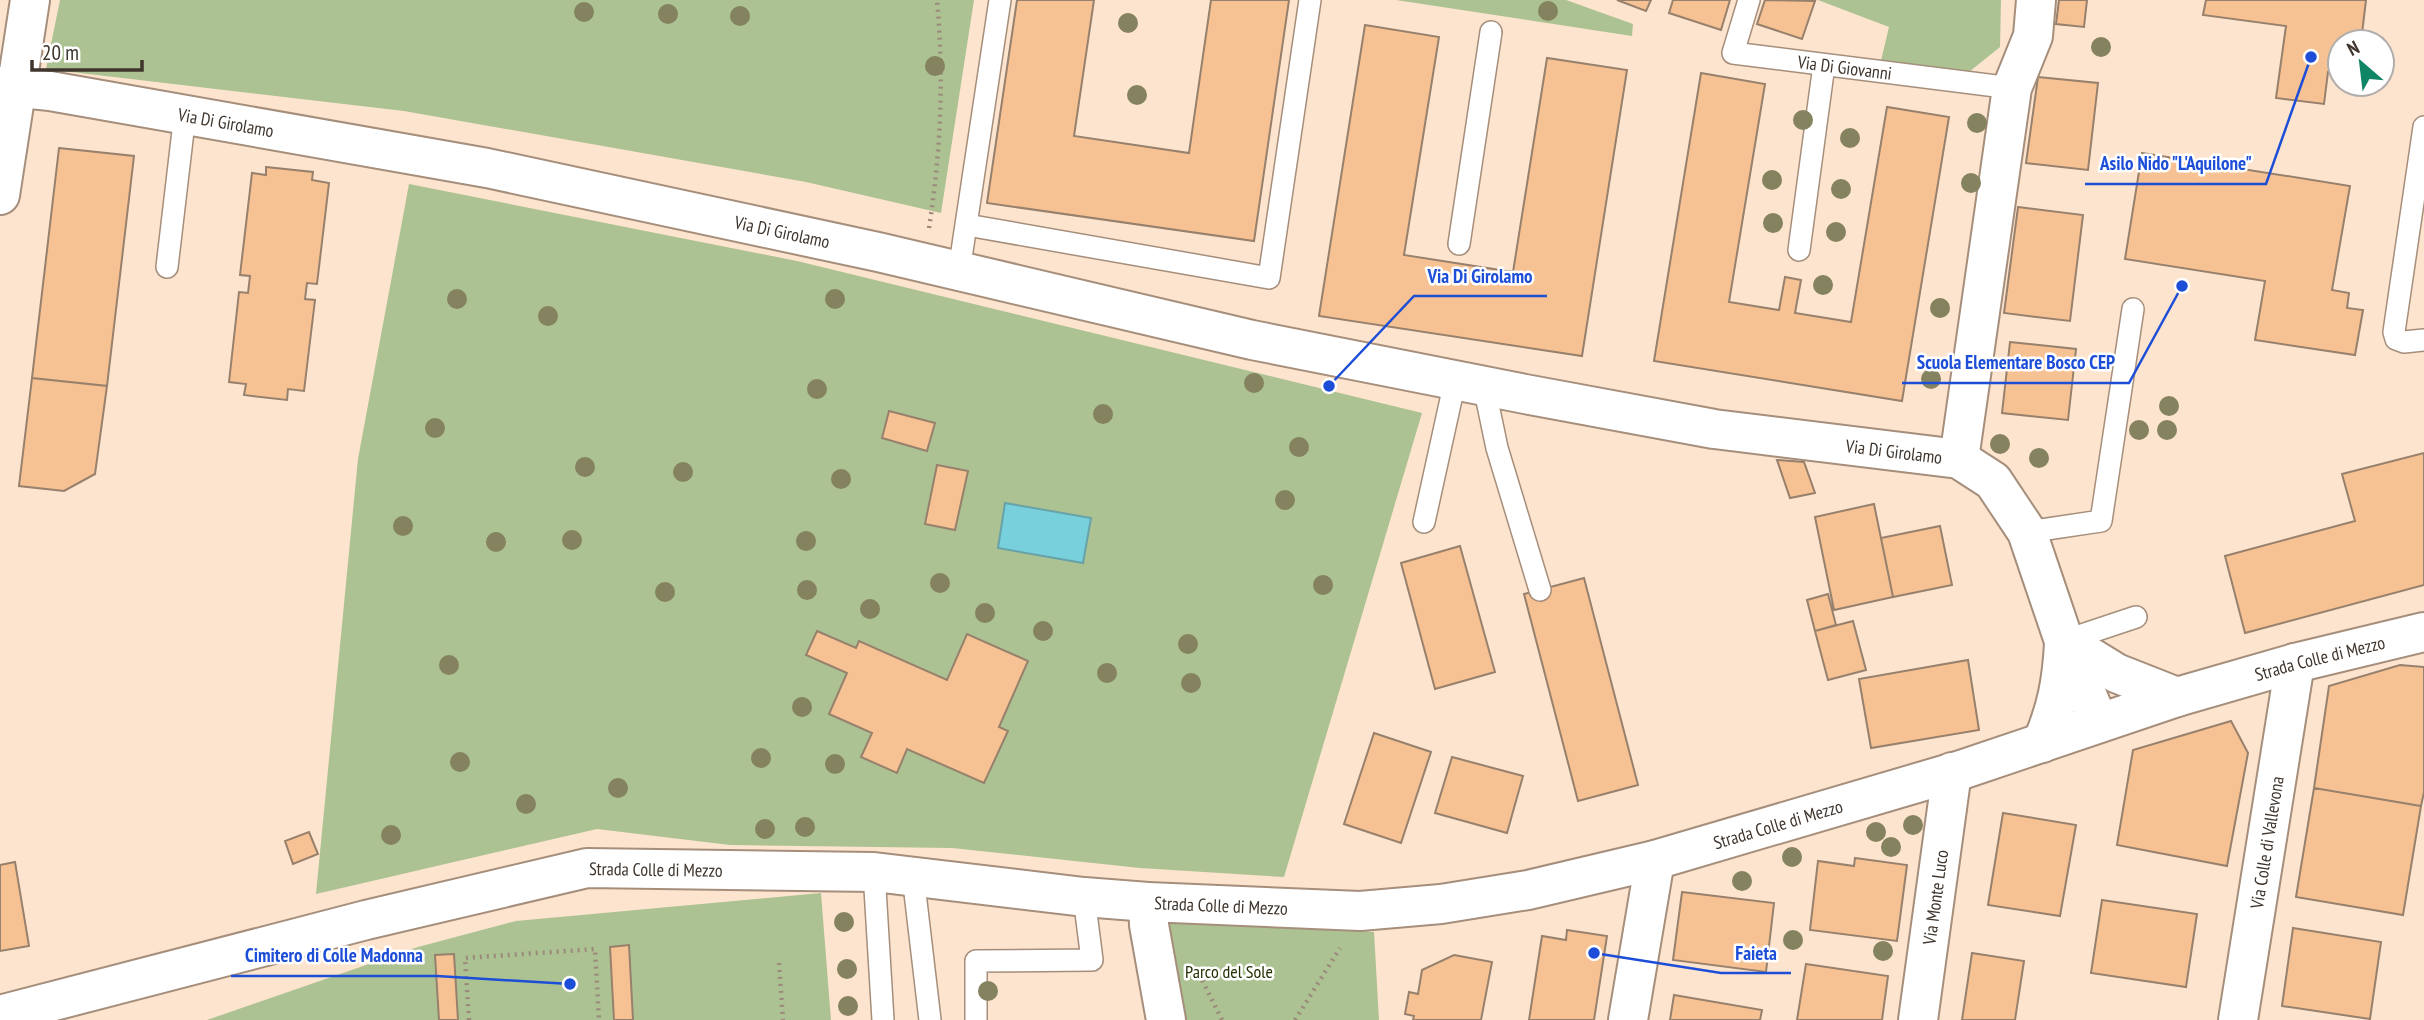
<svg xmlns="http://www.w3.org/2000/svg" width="2424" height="1020" viewBox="0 0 2424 1020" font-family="'PT Sans Narrow',sans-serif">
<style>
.green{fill:#acc292}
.water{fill:#78d0dd;stroke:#67a2a8;stroke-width:2}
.building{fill:#f7c293;stroke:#97806c;stroke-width:2}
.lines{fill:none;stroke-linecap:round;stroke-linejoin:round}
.lane-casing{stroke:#a58e7b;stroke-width:24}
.street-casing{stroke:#a58e7b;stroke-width:42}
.secondary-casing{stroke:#a58e7b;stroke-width:42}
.path{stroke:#9b8a7b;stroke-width:4.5;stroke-dasharray:2 5;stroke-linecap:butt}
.lane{stroke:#fff;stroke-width:21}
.street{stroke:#fff;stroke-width:38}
.secondary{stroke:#fff;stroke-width:38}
.tree{fill:#84825f}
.labels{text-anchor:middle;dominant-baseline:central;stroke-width:5;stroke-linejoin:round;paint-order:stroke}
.street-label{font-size:18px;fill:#3f352d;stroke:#fff}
.park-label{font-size:18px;fill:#213104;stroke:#fff}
.leader{fill:none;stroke:#1d4ed8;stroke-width:2.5}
.callout-dot{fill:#1d4ed8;stroke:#fff;stroke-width:2.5}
.callout-label{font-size:19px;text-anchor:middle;font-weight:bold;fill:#1d4ed8;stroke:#fff;stroke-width:5;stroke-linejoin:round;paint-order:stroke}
</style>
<rect width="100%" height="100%" fill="#fde4ce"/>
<path class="green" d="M60,0H974L941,213L806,182L404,111L46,69Z
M1396,0H1566L1633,24L1632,36Z
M1818,0H2001L2000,47L1964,76L1880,65L1889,27Z
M409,184L797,261L1422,413L1284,877L1140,868L952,848L730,845L597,829L316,894L358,459Z
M821,893L831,1020H207L418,947L516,921Z
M1165,916L1374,932L1379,1020H1184Z"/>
<path class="water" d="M1005,503L1091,518L1083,563L998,548Z"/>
<path class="building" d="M1017,0H1094L1074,136L1189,153L1211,0H1289L1254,241L987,203Z
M1617,0H1651L1646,11Z
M1673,0H1730L1721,30L1669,13Z
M1765,0L1815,1L1802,39L1757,24Z
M2059,0H2087L2084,27L2056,24Z
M2206,0H2366L2361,42H2340V74L2328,72L2324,104L2276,98L2286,26L2203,15Z
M1365,25L1439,37L1404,255L1513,272L1547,58L1627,70L1582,356L1319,316Z
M1701,73L1765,84L1729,302L1779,310L1785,277L1801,280L1795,313L1851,322L1887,107L1949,117L1902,401L1654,361Z
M2038,77L2098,83L2088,170L2026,163Z
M59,148L134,156L107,386L32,378Z
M2142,153L2350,186L2332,290L2349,293L2347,308L2363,310L2355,355L2255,340L2265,281L2125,259Z
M266,167L313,172L312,180L329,183L317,284L307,283L305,299L315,300L304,391L288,389L287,400L244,395L246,384L229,382L239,292L248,293L250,276L240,275L252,173L266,175Z
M2018,207L2083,215L2070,321L2004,313Z
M2010,342L2076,349L2068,420L2002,413Z
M32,378L107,386L95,474L64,491L19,486Z
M889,411L935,423L927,451L882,438Z
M2424,453V585L2245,633L2225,556L2355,521L2342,474Z
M1777,460L1804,462L1815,493L1790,498Z
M937,465L968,471L955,530L925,524Z
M1874,504L1893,597L1834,610L1815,517Z
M1940,526L1952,585L1893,597L1881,538Z
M1460,546L1495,672L1435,689L1401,563Z
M1584,578L1638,785L1578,801L1524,594Z
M1828,594L1836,625L1815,631L1807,600Z
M1853,621L1866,670L1828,680L1815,631Z
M817,631L856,648L859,641L947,680L967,634L1028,661L999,727L1008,731L984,783L907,749L897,773L861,757L872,733L829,714L847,673L806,655Z
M1968,660L1979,730L1871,748L1859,679Z
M2400,665L2424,667V792L2421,806L2314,788L2329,686Z
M2231,721L2248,753L2227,866L2117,845L2133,750Z
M1374,733L1431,752L1401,843L1344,824Z
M1452,757L1523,776L1507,833L1435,813Z
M2314,788L2421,806L2403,915L2296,897Z
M2003,813L2076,825L2060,916L1988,905Z
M309,832L318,854L293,864L285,841Z
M1855,858L1907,865L1897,941L1810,930L1818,861L1854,866Z
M15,862L29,946L0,951V865Z
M1682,892L1774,903L1766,972L1673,960Z
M2102,900L2197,914L2186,987L2091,973Z
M2293,928L2381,942L2370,1019L2282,1006Z
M1567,930L1607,936L1594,1020H1529L1542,936L1566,940Z
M629,945L633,1020H614L610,947Z
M1972,953L2024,961L2015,1020H1962Z
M454,954L458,1020H439L435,955Z
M1454,955L1492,962L1481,1020H1413L1414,1016L1405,1014L1409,992L1418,994L1422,970Z
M1806,964L1888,976L1882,1020H1797Z
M1674,995L1762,1010L1760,1020H1670Z"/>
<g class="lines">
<defs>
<g id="lane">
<path id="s1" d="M1749,0L1733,53L2012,88"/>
<path d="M2424,127L2394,332L2396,339L2404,342L2424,340"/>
<path d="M967,225L1269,278L1310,0"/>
<path d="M1459,244L1491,32"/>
<path d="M1799,250L1824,65"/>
<path d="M167,267L185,114"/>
<path d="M959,271L1000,0"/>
<path d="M1484,386L1497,448L1540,590"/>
<path d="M1424,522L1455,381"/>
<path d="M2027,532L2101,521L2133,309"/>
<path d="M2064,641L2136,617"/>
<path d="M874,872L883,1020"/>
<path d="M913,876L930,1020"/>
<path d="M976,1020V961L1092,960L1084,897"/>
</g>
<g id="street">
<path id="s2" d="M0,86L50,91L487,168L878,252L1252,340L1525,394L1714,429L1959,459L1993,481L2027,532L2064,641L2099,723"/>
<path d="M0,195L30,0"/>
<path d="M1959,459L2012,88L2033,36L2036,0"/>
<path d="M2064,641L2116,673L2177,697"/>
<path d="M2042,743C2057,708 2062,681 2064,643"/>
<path d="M1148,902L1149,925L1166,1020"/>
<path d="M1628,1020L1655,860"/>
<path id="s3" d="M1918,1020L1952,772"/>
<path id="s4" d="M2238,1020L2295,663"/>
</g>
<g id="secondary">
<path id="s5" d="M0,1015L366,920L587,868L874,872L1084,897L1148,902L1360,911L1441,904L1528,890L1655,860L1961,770L2177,697L2295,663L2424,632"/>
</g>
</defs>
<use href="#lane" class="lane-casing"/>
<use href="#street" class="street-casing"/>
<use href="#secondary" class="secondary-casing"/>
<path class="path" d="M929,228C941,151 944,77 937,0
M779,963L783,1020
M1196,968L1222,1020
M469,1020L465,958L595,949L599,1020
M1295,1020L1340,948"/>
<use href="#lane" class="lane"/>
<use href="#street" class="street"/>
<use href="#secondary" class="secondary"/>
</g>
<g class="tree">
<circle cx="1548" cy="11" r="10"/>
<circle cx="584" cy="12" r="10"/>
<circle cx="668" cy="14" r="10"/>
<circle cx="740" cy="16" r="10"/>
<circle cx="1128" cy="23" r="10"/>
<circle cx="2101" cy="47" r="10"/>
<circle cx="935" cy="66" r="10"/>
<circle cx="1137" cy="95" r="10"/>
<circle cx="1803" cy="120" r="10"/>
<circle cx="1977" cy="123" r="10"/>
<circle cx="1850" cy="138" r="10"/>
<circle cx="1772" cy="180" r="10"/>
<circle cx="1971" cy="183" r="10"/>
<circle cx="1841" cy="189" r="10"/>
<circle cx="1773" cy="223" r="10"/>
<circle cx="1836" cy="232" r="10"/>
<circle cx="1823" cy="285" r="10"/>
<circle cx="457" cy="299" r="10"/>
<circle cx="835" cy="299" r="10"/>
<circle cx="1940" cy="308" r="10"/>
<circle cx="548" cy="316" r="10"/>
<circle cx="1931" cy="379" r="10"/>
<circle cx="1254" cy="383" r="10"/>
<circle cx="817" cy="389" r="10"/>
<circle cx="2169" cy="406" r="10"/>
<circle cx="1103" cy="414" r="10"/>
<circle cx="435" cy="428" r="10"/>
<circle cx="2139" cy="430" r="10"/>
<circle cx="2167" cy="430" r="10"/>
<circle cx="2000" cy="444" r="10"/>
<circle cx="1299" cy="447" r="10"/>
<circle cx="2039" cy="458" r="10"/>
<circle cx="585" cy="467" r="10"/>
<circle cx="683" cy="472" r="10"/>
<circle cx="841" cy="479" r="10"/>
<circle cx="1285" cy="500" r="10"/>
<circle cx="403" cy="526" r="10"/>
<circle cx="572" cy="540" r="10"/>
<circle cx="806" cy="541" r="10"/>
<circle cx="496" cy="542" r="10"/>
<circle cx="940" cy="583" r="10"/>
<circle cx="1323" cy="585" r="10"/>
<circle cx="807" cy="590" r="10"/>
<circle cx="665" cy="592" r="10"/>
<circle cx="870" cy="609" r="10"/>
<circle cx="985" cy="613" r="10"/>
<circle cx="1043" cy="631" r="10"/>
<circle cx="1188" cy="644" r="10"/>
<circle cx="449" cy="665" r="10"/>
<circle cx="1107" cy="673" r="10"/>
<circle cx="1191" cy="683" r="10"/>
<circle cx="802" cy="707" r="10"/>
<circle cx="761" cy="758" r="10"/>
<circle cx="460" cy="762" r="10"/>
<circle cx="835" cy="764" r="10"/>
<circle cx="618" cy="788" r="10"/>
<circle cx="526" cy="804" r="10"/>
<circle cx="1913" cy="825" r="10"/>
<circle cx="805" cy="827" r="10"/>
<circle cx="765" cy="829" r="10"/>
<circle cx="1876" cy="832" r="10"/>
<circle cx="391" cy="835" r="10"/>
<circle cx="1891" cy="847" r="10"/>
<circle cx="1792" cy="857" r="10"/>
<circle cx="1742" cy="881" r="10"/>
<circle cx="844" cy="922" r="10"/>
<circle cx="1793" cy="940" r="10"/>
<circle cx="1883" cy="951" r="10"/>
<circle cx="847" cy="969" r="10"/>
<circle cx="988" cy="991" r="10"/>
<circle cx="848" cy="1006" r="10"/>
</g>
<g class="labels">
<g class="street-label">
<text stroke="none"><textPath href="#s1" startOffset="168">Via Di Giovanni</textPath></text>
<text stroke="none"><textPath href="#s2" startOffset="229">Via Di Girolamo</textPath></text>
<text stroke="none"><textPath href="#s2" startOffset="796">Via Di Girolamo</textPath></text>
<text stroke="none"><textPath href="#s2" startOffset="1930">Via Di Girolamo</textPath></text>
<text stroke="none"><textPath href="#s5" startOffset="2375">Strada Colle di Mezzo</textPath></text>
<text stroke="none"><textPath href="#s5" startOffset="1808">Strada Colle di Mezzo</textPath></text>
<text stroke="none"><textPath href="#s4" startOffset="180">Via Colle di Vallevona</textPath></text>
<text stroke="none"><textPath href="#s5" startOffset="674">Strada Colle di Mezzo</textPath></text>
<text stroke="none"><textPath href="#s3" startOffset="124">Via Monte Luco</textPath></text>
<text stroke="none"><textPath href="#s5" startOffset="1241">Strada Colle di Mezzo</textPath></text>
</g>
<g class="park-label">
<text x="1229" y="971">Parco del Sole</text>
</g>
</g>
<path class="leader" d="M2311 57L2266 184H2085M1329 386L1414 296H1547M2182 286L2129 383H1902M1594 953L1721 973H1791M570 984L437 976H231"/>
<g class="callout-dot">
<circle cx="2311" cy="57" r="7"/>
<circle cx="1329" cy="386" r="7"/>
<circle cx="2182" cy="286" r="7"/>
<circle cx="1594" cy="953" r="7"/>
<circle cx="570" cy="984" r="7"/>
</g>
<g class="callout-label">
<text x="2176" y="170">Asilo Nido "L'Aquilone"</text>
<text x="1480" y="283">Via Di Girolamo</text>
<text x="2016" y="369">Scuola Elementare Bosco CEP</text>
<text x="1756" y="960">Faieta</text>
<text x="334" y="962">Cimitero di Colle Madonna</text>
</g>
<g transform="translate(2361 63) rotate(332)"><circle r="33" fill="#ffffff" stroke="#b2aeab" stroke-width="2"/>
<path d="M0-5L12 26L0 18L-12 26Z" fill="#0f8565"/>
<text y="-10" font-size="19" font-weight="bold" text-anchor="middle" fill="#3f352d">N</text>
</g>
<path d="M32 60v10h110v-10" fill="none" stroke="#3f352d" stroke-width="3.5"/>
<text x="42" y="60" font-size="21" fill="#3f352d" stroke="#ffffff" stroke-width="5" paint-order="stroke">20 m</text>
</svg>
